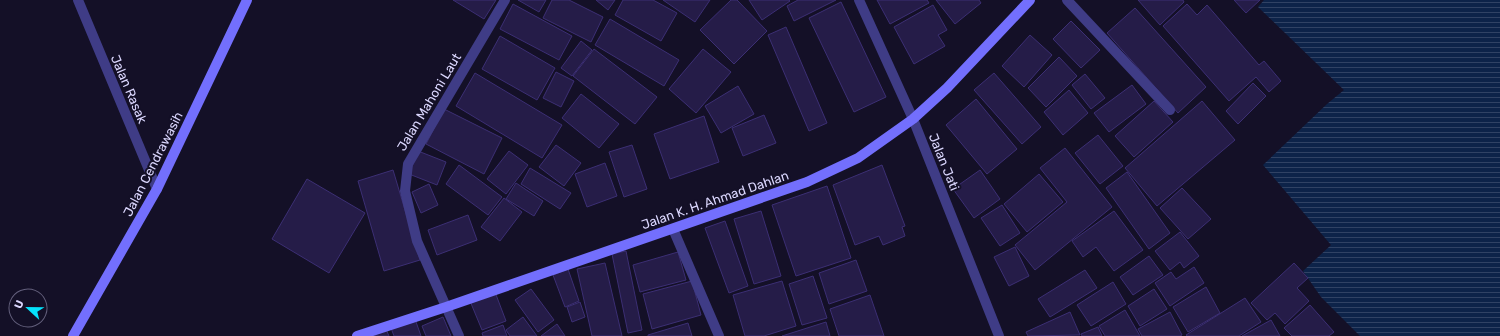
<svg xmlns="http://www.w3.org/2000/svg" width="1500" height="336" viewBox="0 0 1500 336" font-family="Rubik,sans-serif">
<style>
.water{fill:url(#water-rules)}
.building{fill:#251c48;stroke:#3c2f74}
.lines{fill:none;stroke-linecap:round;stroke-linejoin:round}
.street{stroke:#3f3c86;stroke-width:10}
.secondary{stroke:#736ffd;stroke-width:10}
.labels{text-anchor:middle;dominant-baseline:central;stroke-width:4;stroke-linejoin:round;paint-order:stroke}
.street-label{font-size:13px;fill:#dbd7fe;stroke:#141027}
</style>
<defs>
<pattern id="water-rules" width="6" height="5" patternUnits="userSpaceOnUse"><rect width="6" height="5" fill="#0d2349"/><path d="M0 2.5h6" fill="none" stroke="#304264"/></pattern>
</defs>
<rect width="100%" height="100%" fill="#141027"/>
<path class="water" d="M1264,0H1500V336H1360L1321,297L1303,271L1331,245L1263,165L1327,104L1344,90L1258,7Z"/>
<path class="building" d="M453,0H496L484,19Z
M518,0H546L539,12Z
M552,0H569L603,17L591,42L543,18Z
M596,0H615L608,10Z
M623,0H653L677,13L661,41L615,15Z
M663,0H710L695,22Z
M731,0H737L767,31L734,64L700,30Z
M749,0H789L790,1L762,20Z
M798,0H836L794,21L787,6Z
M877,0H927L929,3L890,24Z
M936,0H979L981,3L955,24Z
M1138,0H1183L1184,2L1160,25Z
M1234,0H1260L1246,13Z
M841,2L886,97L854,112L809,18Z
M513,4L572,36L559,60L500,29Z
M1187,4L1197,15L1207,5L1259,65L1264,61L1281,81L1269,92L1256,77L1229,101L1163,26Z
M933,5L947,30L938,35L945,46L914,64L894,27Z
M1135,8L1206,87L1178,113L1107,33Z
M610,19L679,60L664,86L595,45Z
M1071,21L1100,50L1081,68L1053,39Z
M786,27L827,123L809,131L768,35Z
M1030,35L1052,55L1024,87L1002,66Z
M500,36L555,68L537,100L482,69Z
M581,41L592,50L572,76L561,68Z
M594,49L657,97L635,124L573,76Z
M703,49L731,72L696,113L669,89Z
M1059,57L1077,76L1046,107L1028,88Z
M556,72L574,81L561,107L543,98Z
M475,73L562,125L542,158L456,106Z
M994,73L1041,127L1022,144L974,90Z
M1085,74L1105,98L1091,109L1072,85Z
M1253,83L1266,96L1238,124L1226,111Z
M1132,85L1146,104L1109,132L1094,113Z
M738,86L754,114L721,133L705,106Z
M1069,90L1088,113L1063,135L1044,112Z
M581,94L619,124L599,148L562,118Z
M976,99L1017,149L987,174L946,125Z
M1154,101L1173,122L1134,157L1115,136Z
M1202,101L1235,140L1157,206L1125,168Z
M444,109L502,138L484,174L426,144Z
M764,115L776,143L743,156L732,128Z
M704,116L719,162L670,179L654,134Z
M1098,135L1123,166L1100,184L1075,153Z
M556,145L581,163L564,186L539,167Z
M632,145L647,189L624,197L609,152Z
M1065,148L1112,207L1035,270L1015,245L1067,202L1040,168Z
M418,151L446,162L437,185L409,174Z
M509,151L528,165L506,194L487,179Z
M605,163L617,196L587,207L575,174Z
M459,165L502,197L488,215L446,184Z
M882,165L905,226L902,227L905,236L883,245L879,236L855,245L833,185Z
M530,168L571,193L560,209L521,184Z
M393,170L420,260L384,271L358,181Z
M980,170L1000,199L974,218L953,189Z
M1127,172L1170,233L1149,249L1106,188Z
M1039,174L1063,202L1027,232L1004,204Z
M307,179L365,213L329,273L272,239Z
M516,183L543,201L534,216L506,199Z
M429,184L438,205L421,213L412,192Z
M827,186L851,258L796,276L772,205Z
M1182,188L1211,219L1188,239L1160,208Z
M504,198L522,212L500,241L481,227Z
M1002,205L1020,233L1000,246L981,218Z
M761,211L781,276L754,284L734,219Z
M1114,211L1143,250L1114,271L1096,247L1083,257L1072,241Z
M468,215L477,240L437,255L428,230Z
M725,221L748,286L729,293L705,228Z
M1180,232L1199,256L1184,268L1180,262L1170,270L1155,251Z
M1015,247L1029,276L1009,286L994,257Z
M626,251L642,330L628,333L612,254Z
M678,252L686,280L640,292L633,265Z
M1149,256L1163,275L1133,295L1120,277Z
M856,260L867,291L829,304L819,273Z
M605,263L622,336H592L577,269Z
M1294,263L1308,278L1297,288L1309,301L1285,324L1275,313L1267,320L1251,303Z
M1194,267L1204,283L1170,306L1155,283L1171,272L1176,279Z
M568,269L579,301L565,307L553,275Z
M1085,270L1097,288L1050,317L1038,299Z
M813,276L827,318L802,325L789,284Z
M692,281L701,315L652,329L643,294Z
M782,281L796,326L764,336H745L733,295Z
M1113,282L1126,304L1091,326L1077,305Z
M1206,287L1220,313L1188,332L1173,307Z
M531,289L554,320L538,332L515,300Z
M1154,289L1167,309L1140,326L1128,306Z
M495,292L506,321L482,330L470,301Z
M870,295L884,336H839L830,309Z
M1245,298L1261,322L1239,336H1187L1186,335Z
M580,302L585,317L572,322L567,307Z
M1310,305L1334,332L1329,336H1292L1284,328Z
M1125,310L1140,336H1105L1099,326Z
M1070,312L1080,335L1028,336L1026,332Z
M1170,312L1182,335L1180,336H1142L1138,329Z
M443,317L451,336H426L422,326Z
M523,317L537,336H510L506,330Z
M415,319L421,336H394L391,328Z
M1271,320L1280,336H1242Z
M826,322L830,336H782Z
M688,323L692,336H648V335Z
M557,324L565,336H541Z
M503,325L507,336H483L482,333Z
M385,327L389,336H365Z
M1098,327L1102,336H1082L1081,334Z"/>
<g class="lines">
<path class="street" d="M78,0L157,189
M859,0L913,119L999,336
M1067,0L1170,110
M673,229L719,336
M459,336L417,241L405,191L408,164L505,0"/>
<path class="secondary" d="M73,336L157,189L247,0
M357,336L446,307L807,182L858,158L913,119L947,88L1030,0"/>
</g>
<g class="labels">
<g class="street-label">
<text transform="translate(129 89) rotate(67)">Jalan Rasak</text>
<text transform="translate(429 102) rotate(-59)">Jalan Mahoni Laut</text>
<text transform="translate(944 162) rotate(68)">Jalan Jati</text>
<text transform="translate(153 164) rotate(-63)">Jalan Cendrawasih</text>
<text transform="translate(715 200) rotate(-19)">Jalan K. H. Ahmad Dahlan</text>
</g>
</g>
<g transform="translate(28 308) rotate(292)"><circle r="19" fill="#141027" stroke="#64607d"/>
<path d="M0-3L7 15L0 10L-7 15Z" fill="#05e2fc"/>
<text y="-6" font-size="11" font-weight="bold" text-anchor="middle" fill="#dbd7fe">U</text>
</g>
</svg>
